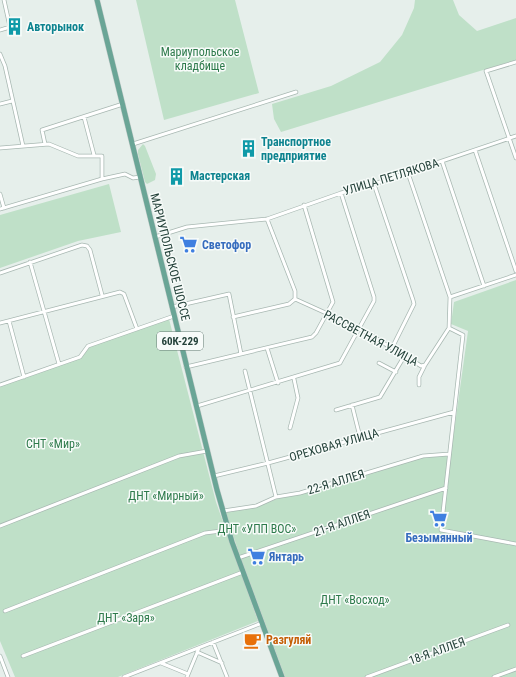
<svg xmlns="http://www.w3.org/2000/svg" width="516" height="677" viewBox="0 0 516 677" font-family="'Roboto Condensed',sans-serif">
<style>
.green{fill:#bfe0c8}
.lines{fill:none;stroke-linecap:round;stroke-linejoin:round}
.minor-casing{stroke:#a8b8b2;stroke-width:4.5}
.primary-casing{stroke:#c2cac8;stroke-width:6}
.minor{stroke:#fff;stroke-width:3}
.primary{stroke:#6aa596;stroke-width:5}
.labels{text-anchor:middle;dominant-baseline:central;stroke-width:3;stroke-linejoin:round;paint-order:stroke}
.shield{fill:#f7fbf9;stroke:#637a73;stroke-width:1}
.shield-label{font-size:11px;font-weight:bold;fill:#24423a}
.culture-label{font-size:12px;font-weight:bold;fill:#0d838f;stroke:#f7fbf9;text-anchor:start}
.park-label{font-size:12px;fill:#2d7a4b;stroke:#f7fbf9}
.street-label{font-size:12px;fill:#24423a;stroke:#f7fbf9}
.shop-label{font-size:12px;font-weight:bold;fill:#366cbe;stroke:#f7fbf9;text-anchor:start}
.food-label{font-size:12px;font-weight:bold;fill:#c56008;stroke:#f7fbf9;text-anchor:start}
</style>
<rect width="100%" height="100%" fill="#e6efeb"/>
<path class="green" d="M136,0H235L259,93L164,120Z
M415,0H453L459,15L477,31L516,18V60L281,132L274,119L272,104L331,86L380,62L402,35L414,8Z
M143,144L145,146L156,174L155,180L147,184L145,182L138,154V150Z
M109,184L121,232L78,241L0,268V215Z
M516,280V677H285L241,559L225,511L264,504L287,495L300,493L423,456L451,453L468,331L451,324L454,302Z
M169,319L216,502L258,621L118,677H15L0,641V386L80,357L88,346Z"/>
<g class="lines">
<defs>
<path id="minor" d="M0,30L10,27L4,0
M0,54L5,66L23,146
M516,62L486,71L516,158
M0,104L12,101
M84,117L94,155
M45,144L42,130L123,104
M133,144L296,92
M0,148L49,144L78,156H102V179
M475,150L516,271
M442,161L484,286
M408,173L450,297L449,328L425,365L419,377V385
M374,184L413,300L414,304L392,348
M0,194L4,208
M0,209L102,179L125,174L133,178L140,177
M155,237L187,227L267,219L341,193L374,184L516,136
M30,262L59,364
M0,273L82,245L87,246L90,250L102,295
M450,297L516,275
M295,299L359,328L421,366L425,365
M172,307L229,294L241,354
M233,317L289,304L295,299V291L267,219
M9,321L24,377
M0,323L120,292L124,294L137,329
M449,328L463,335L441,530L516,544
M267,348L278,383
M379,363L396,372
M186,367L312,337L316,333L333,302L304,205
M245,371L276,497
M0,385L80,357L88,346L174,316
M352,405L360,437
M197,406L340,363L374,301V297L341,193
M336,410L380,397L405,355
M290,428L298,398L294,379
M214,476L268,463L454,412
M223,511L256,506L276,497L300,493L423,456L449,454
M0,526L179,456L207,451
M238,558L446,488
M5,611L205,533L229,530
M213,642L227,677
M197,652L222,663
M0,656L8,677
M23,656L243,572
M161,663L188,674
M124,677L262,623
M187,677L199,648
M367,677L508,625
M494,677L516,669"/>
<path id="primary" d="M97,0L217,490L232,542L282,677"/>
</defs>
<use href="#minor" class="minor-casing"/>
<use href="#primary" class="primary-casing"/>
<use href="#minor" class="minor"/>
<use href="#primary" class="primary"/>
</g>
<defs>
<symbol id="building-bare" viewBox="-9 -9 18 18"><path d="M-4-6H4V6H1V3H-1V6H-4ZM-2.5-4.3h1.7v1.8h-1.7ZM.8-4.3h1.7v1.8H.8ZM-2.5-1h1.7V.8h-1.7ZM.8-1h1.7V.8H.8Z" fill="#0f9aa8" stroke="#f7fbf9" stroke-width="2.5" paint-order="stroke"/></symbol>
<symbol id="supermarket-bare" viewBox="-9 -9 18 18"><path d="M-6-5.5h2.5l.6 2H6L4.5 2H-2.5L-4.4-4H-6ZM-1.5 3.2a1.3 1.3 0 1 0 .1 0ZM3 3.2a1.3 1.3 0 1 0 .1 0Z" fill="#3f7fe0" stroke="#f7fbf9" stroke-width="2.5" paint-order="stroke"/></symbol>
<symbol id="cafe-bare" viewBox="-9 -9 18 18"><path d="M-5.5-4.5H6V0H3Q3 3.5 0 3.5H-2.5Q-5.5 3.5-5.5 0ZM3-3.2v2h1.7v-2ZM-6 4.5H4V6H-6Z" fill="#e8710a" stroke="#f7fbf9" stroke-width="2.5" paint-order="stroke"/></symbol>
</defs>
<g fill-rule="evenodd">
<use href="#building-bare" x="2" y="14" width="25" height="25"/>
<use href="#building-bare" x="236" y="136" width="25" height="25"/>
<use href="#building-bare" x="164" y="164" width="25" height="25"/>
<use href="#supermarket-bare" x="176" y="232" width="25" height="25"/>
<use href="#supermarket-bare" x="426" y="506" width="25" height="25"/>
<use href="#supermarket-bare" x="244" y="544" width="25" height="25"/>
<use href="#cafe-bare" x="240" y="628" width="25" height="25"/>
</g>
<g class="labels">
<rect class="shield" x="157" y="332" width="46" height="18" rx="3"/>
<g class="shield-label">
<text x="180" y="341">60К-229</text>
</g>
<g class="culture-label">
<text x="27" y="27">Авторынок</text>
<text x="261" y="142">Транспортное<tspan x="261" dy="14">предприятие</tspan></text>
<text x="190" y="176">Мастерская</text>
</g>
<g class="park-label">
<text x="200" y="52">Мариупольское<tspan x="200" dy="14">кладбище</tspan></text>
<text x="53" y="444">СНТ «Мир»</text>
<text x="166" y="496">ДНТ «Мирный»</text>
<text x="257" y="529">ДНТ «УПП ВОС»</text>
<text x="355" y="600">ДНТ «Восход»</text>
<text x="126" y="618">ДНТ «Заря»</text>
</g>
<g class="street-label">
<text transform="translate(391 177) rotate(-17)">УЛИЦА ПЕТЛЯКОВА</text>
<text transform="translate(170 257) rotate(76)">МАРИУПОЛЬСКОЕ ШОССЕ</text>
<text transform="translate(371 338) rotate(28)">РАССВЕТНАЯ УЛИЦА</text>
<text transform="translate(334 445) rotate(-16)">ОРЕХОВАЯ УЛИЦА</text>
<text transform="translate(336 482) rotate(-17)">22-Я АЛЛЕЯ</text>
<text transform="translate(342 523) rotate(-19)">21-Я АЛЛЕЯ</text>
<text transform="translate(437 651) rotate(-20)">18-Я АЛЛЕЯ</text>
</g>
<g class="shop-label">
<text x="202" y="245">Светофор</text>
<text x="439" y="538" text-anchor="middle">Безымянный</text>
<text x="269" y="557">Янтарь</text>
</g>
<g class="food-label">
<text x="266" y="640">Разгуляй</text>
</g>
</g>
</svg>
